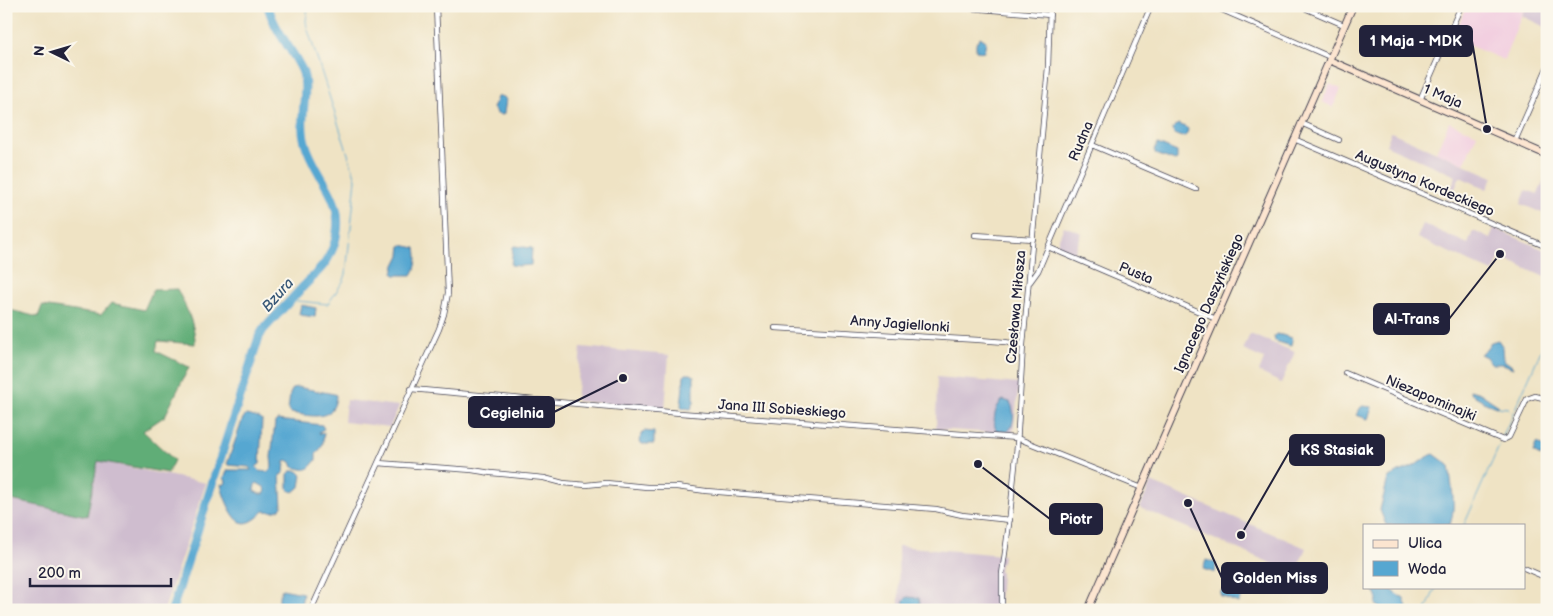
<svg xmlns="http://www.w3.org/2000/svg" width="1553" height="616" viewBox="0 0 1553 616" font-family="'Balsamiq Sans',sans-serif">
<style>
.built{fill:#f2cfe0}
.industrial{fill:#cfbdcf}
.forest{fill:#61ad77;stroke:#426859}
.water{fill:#56a7d1;stroke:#3c6486;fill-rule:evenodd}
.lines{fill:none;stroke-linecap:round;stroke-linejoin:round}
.stream{stroke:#56a7d1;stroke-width:1}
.river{stroke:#56a7d1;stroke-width:9}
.street-casing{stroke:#413f50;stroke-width:6}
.secondary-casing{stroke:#413f50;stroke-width:8}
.street{stroke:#fff;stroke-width:4.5}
.secondary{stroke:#fce5d0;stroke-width:6}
.labels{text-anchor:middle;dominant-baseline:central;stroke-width:4;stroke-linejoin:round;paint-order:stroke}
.street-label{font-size:14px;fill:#22223b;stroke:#fbf7ec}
.water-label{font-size:15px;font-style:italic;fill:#375777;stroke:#fbf7ec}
.leader{fill:none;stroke:#22223b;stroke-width:2}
.callout-dot{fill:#22223b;stroke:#fbf7ec;stroke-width:2}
.callout{fill:#22223b;stroke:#22223b;stroke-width:2}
.callout-label{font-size:15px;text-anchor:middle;font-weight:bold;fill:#fff}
</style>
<rect width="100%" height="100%" fill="#fbf7ec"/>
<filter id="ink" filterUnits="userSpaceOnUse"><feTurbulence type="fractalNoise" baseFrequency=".02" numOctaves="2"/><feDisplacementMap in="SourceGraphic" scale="10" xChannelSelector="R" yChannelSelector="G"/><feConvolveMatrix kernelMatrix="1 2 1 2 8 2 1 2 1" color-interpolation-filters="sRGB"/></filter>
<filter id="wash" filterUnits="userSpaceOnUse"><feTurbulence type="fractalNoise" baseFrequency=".0096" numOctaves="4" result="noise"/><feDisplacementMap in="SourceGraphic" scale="20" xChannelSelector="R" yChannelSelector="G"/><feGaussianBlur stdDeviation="1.12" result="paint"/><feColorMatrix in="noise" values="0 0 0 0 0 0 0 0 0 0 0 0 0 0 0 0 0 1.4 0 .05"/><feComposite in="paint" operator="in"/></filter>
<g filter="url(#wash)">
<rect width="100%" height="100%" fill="#efe3c4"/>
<path class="built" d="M1466,6H1525L1504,60L1458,41L1457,29Z
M1330,84L1341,89L1333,107L1322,102Z
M1449,122L1477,134L1464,164L1436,152Z"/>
<path class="industrial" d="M1525,6H1540L1547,9V28L1522,16Z
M1391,132L1493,177L1487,189L1460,177L1450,200L1447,199L1456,176L1386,145Z
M1547,173V215L1521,204L1526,190L1538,194Z
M1423,224L1468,244L1473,231L1490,238L1494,228L1547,251V278L1500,257L1493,272L1417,238Z
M1064,226L1082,233L1074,254L1056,246Z
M1250,334L1295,352L1281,383L1259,372L1264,359L1243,350Z
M581,347L669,355L665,409L576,401Z
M937,377L1019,384L1013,433L1011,434L936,429Z
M346,400L399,406L390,427L344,422Z
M98,461L206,483L164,610H6V500L87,515Z
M1151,482L1306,548L1295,573L1140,508Z
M898,546L1003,555L1002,562L1000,564L999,571L1001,573L999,604L997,610H899Z"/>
<path class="forest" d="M177,289C185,305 196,326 195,344L158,341L156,351L189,367L165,416L143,431L174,460L168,473L98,461L87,516L6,499V309L38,317L42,306L101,315L111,303L144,310L153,290Z"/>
<path class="water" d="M980,37L986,41L984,52L976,51V43Z
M499,96L504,97L506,100L504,113L503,115L497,114L493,108L497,97Z
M1178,124L1186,127L1188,129L1187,134C1183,139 1179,136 1174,134L1173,128Z
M1158,144L1177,152V160L1175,161L1156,154L1154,150Z
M401,245L416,248C418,257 417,268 412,275H395L393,273L395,265L400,255Z
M514,246L532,248L531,265L519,266L511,265L513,247Z
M301,305L316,308L315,317L300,315L299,314Z
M1276,334L1282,335L1291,338L1292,341L1291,346L1275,341L1274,337Z
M1498,340L1503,347L1504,360L1512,366L1513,368L1503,364H1492L1486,357L1480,354L1487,349L1491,342Z
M686,374H691L694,376V402L691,409L682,408L681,406L684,376Z
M297,387L334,394L336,395C335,423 311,416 291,413L288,411L290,394L293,388Z
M1470,390L1480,393L1499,406L1496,407L1483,402L1482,400L1470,393Z
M1003,400L1010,402C1015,410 1015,427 1007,432L996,430C992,422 995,405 1003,400Z
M1363,406L1372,407V408L1368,419L1356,415L1361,407Z
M246,415L259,418L262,420L260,464L256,467L260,471L268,472L272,467L271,457L275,422L277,420L322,425L324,429L320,431L319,433L321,434L324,433C322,445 325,444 316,454V460C307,471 308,471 293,467L291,462L287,460L285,462L284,473L280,475L282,507C278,512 271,512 264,511C260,516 249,526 241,522C232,519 222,493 221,484L224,485L226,482L225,479H223L228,470H251L249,467L228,465L227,464L243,418ZM257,483L264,487L266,491L264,494H260L254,491L255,485Z
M644,431L654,432V444H642L640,442L641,434Z
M1537,443L1544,447V450L1542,457L1533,452L1536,444Z
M1434,454L1449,465C1451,485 1457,505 1450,525H1386L1380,510L1388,478C1396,472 1403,471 1412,467C1420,463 1424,457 1434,454Z
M291,471H298L302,475L300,487L294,492L290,491L288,489V474Z
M1206,560L1216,563L1215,573L1203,569Z
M1372,587H1389L1399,596L1403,597L1407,607L1406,610H1386L1376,605L1377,600V596Z
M282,589L303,593L301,606L298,610H281L279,608V596Z
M1225,589L1240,596L1241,598L1238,603L1221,596L1220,594L1222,590Z
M907,597L919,598L920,602V610H903L904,600Z"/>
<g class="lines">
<path class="stream" d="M297,301L328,304L344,280L346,274L356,179L307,27L306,21L308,6
M1498,407L1508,408L1510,411
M1503,436L1547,337
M1464,525L1500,444
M1426,610L1436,587"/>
<path class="river" d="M172,610L259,337L263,330C275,317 287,304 299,291C307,282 318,273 325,263C338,244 342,218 332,197C324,179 310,162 305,142C298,119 310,90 302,70C292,49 274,30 268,6"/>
</g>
</g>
<g filter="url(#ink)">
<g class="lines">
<defs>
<path id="street" d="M947,6L1050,15
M1213,6L1330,57
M1300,6L1344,25
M1420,100L1461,6
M1301,123L1339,140
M1294,139L1547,247
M1515,141L1547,68
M1092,145L1196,189
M975,235L1033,239
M1048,247L1216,319
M1030,282L1038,271L1151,6
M775,328L979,340L1005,342L1023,345
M1345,373L1503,440L1509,437L1527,399L1535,396L1547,399
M411,389L680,413L1017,438L1142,488
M378,463L472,470L491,473L544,478L563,483L586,485L606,483L647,487H677L706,491L936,509L962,515L1010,520
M1524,568L1547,578
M311,610L439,329L444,314L448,293L436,6
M1002,610V574L1009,524L1017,446L1023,345L1048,67L1050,6"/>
<path id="secondary" d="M1329,60L1547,155
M1088,610L1353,6"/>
</defs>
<use href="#street" class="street-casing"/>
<use href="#secondary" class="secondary-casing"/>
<use href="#street" class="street"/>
<use href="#secondary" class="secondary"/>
</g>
</g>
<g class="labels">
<g class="street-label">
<text transform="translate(1443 96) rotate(23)">1 Maja</text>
<text transform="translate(1081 141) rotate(-67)">Rudna</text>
<text transform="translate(1425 183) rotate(23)">Augustyna Kordeckiego</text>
<text transform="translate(1136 273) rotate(23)">Pusta</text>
<text transform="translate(1209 303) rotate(-66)">Ignacego Daszyńskiego</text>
<text transform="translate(1016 307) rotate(-85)">Czesława Miłosza</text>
<text transform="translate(900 324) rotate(4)">Anny Jagiellonki</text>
<text transform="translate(1431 398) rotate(23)">Niezapominajki</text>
<text transform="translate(782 409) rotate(4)">Jana III Sobieskiego</text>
</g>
<g class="water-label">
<text transform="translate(278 295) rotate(-48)">Bzura</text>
</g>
</g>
<path class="leader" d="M1487 129L1472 41M1500 254L1449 319M623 378L554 412M1241 535L1290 450M978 464L1050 519M1188 503L1222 578"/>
<g class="callout-dot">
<circle cx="1487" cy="129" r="5"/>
<circle cx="1500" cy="254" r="5"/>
<circle cx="623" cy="378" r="5"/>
<circle cx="1241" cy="535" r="5"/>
<circle cx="978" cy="464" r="5"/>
<circle cx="1188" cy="503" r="5"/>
</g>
<g class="callout">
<rect x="1360" y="26" width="112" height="30" rx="5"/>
<rect x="1374" y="304" width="75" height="30" rx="5"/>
<rect x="469" y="397" width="85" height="30" rx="5"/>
<rect x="1290" y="435" width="94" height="30" rx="5"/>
<rect x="1050" y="504" width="52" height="30" rx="5"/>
<rect x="1222" y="563" width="105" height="30" rx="5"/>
</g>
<g class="callout-label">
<text x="1416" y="46">1 Maja - MDK</text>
<text x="1412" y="324">Al-Trans</text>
<text x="512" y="418">Cegielnia</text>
<text x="1337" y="455">KS Stasiak</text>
<text x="1076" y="524">Piotr</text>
<text x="1275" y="583">Golden Miss</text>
</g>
<rect width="1553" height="616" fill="none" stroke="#fbf7ec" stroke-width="25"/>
<rect x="1363" y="524" width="162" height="65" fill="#fbf7ec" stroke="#a4a2a5"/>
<rect x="1373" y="540" width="25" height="8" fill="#fce5d0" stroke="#a4a2a5"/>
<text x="1408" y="548" font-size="15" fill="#22223b">Ulica</text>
<rect x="1373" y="561" width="25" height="15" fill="#56a7d1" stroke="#a4a2a5"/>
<text x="1408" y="574" font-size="15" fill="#22223b">Woda</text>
<g transform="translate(52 52) rotate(275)" stroke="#fbf7ec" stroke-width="4" paint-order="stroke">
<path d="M0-4L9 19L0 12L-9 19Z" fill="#22223b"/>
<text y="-8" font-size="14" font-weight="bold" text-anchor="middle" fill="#22223b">N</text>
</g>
<path d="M30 578v8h141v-8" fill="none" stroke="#22223b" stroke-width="2.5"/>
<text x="38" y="578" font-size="15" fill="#22223b" stroke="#fbf7ec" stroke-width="4" paint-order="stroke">200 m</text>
</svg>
